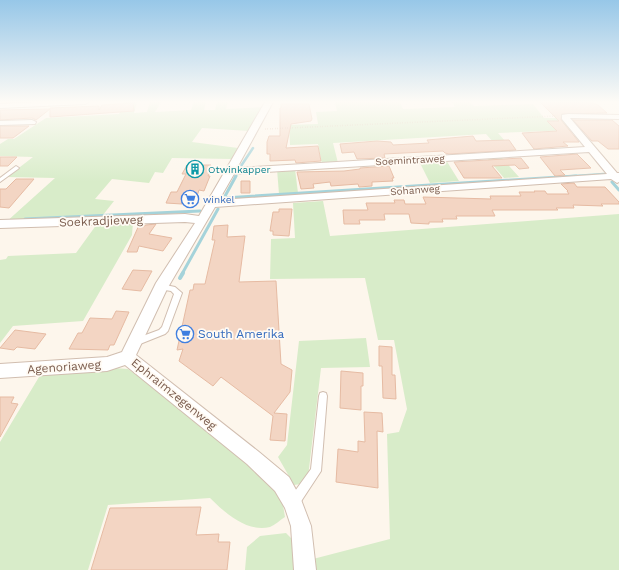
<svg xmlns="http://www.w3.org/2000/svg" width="619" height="570" viewBox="0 0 619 570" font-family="'Work Sans',sans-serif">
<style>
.green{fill:#d8ecc9}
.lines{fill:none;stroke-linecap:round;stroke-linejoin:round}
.stream-far2{stroke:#a5d3da;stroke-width:2.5}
.stream-far1{stroke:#a5d3da;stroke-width:3}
.stream{stroke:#a5d3da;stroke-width:4}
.building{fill:#f3d5c3;stroke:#e6bba3}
.lane-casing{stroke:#d1beb0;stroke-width:2}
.street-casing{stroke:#d1beb0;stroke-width:2}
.path{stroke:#d9b8a5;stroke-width:1.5;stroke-dasharray:0.5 2;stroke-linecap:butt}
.lane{fill:#fff;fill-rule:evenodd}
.street{fill:#fff;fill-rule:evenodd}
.labels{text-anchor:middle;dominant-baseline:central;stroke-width:3.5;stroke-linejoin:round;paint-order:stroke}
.far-street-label{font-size:10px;fill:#7a5c4d;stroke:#fffaf3}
.far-culture-label{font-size:10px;fill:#0d838f;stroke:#fffaf3;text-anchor:start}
.far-shop-label{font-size:10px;fill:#366cbe;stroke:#fffaf3;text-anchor:start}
.street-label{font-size:12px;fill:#7a5c4d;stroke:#fffaf3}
.shop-label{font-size:12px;fill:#366cbe;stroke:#fffaf3;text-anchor:start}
</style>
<rect width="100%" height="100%" fill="#fdf6ec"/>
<path class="green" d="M124,102H137L134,113L147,112L150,102H161L155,112L191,110L194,102H206L204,110H215L217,102H228L226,109L263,107L249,131L202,128L192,142L238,148L232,159L172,158L163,173L155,172L149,183L112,179L95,199L114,201L99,220L5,223L55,178L7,177L33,157L0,156V144L8,139H14L46,118L119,114Z
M335,102H400L403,109L455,107L452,102H470L474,106L533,104L544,118H562L572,130L498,133L515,152L503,153L486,134L333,143L338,163L322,164L318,144L290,145L289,125L318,124L316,112L337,111Z
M502,158L519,177L504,178L488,159Z
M446,160L459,181L430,183L419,161Z
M277,169H295L298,193L279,194Z
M323,201L330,236L619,214V570H313V559L390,539L387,434L399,432L407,409L394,340H378L365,278L270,279L271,239L295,238L293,203Z
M133,222L132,235L83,321L13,326L0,343V260L6,259L8,256L76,253L97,224Z
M366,338L370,367L321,368L308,477L301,484L294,485L278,457L287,445L299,341Z
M114,368L128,369L155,388L272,484L282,499L285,517C280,520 275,525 270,527C247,533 224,512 210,498L108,505L88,570H0V442L42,372Z
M286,533L293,540L295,570H245L247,547L260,536Z"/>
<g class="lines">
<path class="stream-far2" d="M241,166L253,148
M235,177L236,175
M560,177L604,174"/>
<path class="stream-far1" d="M236,176L224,198L576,176
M612,182L619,190
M25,219L200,211
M182,274L218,209"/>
<path class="stream" d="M180,278L183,273"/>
</g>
<path class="building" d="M540,102L593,103L598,105L607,113L562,114L561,120L579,142H563L568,146L534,149L522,133L557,131L547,121H559Z
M133,103L134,111L50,117V108L99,106V110L102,105Z
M281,104H309L312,119L311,121L291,124L286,148L318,146L321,161L296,163L295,160L270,161V154H267V142L269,136H280V108H281Z
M50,109L36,120L32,118L0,120V110Z
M573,120H612L619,126V149H608L598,141H592Z
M0,126H29L13,138H0Z
M473,136L476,141L509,140L516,150L449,154L445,153L443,151L384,154L385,158L357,159L354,152L342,153L340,144L377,141L391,142L393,145L429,143L427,140Z
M577,154L591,168L560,170L565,175L555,176L540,157Z
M0,157H17L8,166H0Z
M521,158L529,168L519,169L515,165L492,166L502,178H464L454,162Z
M187,165H211L210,168H212L208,176H210L204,191L199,190L197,196L182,197V204L166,203L171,192H177L186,174H182Z
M389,166L394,178H392L393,181L372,182V186L359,187L358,184L331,186L330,182L313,184L314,188L301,189L297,172L344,171L360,169V168Z
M16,179H34L9,208L0,207V189H6Z
M241,181H250V193H241Z
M574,183L577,187H605L619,202V204H601L603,206L573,205L574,208H556L558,210H492L495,216H456L457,219H442L443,222H429V224L411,223L409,214H384L385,220H359L360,224H344L343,210H368L366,203H395L394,200H404L405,204H426L423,197L491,199L490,196H521L519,192H535L534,191H545L547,194H569L567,191H568L561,184Z
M279,209H292L289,236L273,235V231H270L273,212H279Z
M156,224L149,234L172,238L163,251L139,246L137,252H127L139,225L144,226L146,225Z
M228,225L227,237L245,236L239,282L276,281L281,364L292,370L290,392L274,413L287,414L285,441L270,440L273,416L221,377L213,386L179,361L183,349L177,350L190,290H193L194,284H205L215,240H212L214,226Z
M133,270L152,271L141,291L122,289Z
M116,311L129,312L114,345H110L108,350L69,349L78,333H82L90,318L112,319Z
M15,330L46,334L35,349L17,347L14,350L0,348Z
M379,346L392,347V375H395L396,399L383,398L382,366H379Z
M341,371L363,373V386H361V410L340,408Z
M0,397H14L11,403L18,404L0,437Z
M364,412L382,413L383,432L377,431L378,488L336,482L338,449L358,452V441L365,442Z
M201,507L196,535L219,534L218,542H230L227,570H91L110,508Z"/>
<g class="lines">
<defs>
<path id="lane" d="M16,166L19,168L18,169L0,182V178Z
M161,284L175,287L182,293L168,331L165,334L135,346L132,344L131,342L132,340L159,330L162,327L174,294L171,291L159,289L157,287L159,285Z
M323,392L326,393L327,396L321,471L298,506L294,507L290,506L289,502L290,498L311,469L319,396L320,393Z"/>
<path id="street" d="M37,102H89L85,104L0,108V104Z
M265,102H273L237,168L585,147L562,119V115L568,114L619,115V119L570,118L617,173H619V182L617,183L611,179L215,207L167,289L136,355L259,452L289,477L300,497L311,526L316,570H294L291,526L285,508L275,491L247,464L125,365L107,371L0,378V364L107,357L122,352L156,283L195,223L185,222L0,228V220L185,214L199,216ZM589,152L607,174L219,200L234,174Z
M32,120L36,122L35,124L0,125V121Z"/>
</defs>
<use href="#lane" class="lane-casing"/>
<use href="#street" class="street-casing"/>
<path class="path" d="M265,129L556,116"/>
<use href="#lane" class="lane"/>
<use href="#street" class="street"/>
</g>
<linearGradient id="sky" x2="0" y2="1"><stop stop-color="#97c7e8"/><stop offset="0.56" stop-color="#fefbf6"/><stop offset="1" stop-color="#fefbf6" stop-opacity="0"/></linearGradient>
<rect width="619" height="182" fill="url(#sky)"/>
<defs>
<symbol id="building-ring" viewBox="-11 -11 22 22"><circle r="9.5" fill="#fffaf3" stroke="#0f9aa8" stroke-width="1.5"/><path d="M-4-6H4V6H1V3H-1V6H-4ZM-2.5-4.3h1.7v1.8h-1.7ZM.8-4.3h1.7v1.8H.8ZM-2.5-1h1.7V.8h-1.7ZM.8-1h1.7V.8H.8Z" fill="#0f9aa8"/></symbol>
<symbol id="supermarket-ring" viewBox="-11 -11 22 22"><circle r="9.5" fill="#fffaf3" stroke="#3f7fe0" stroke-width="1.5"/><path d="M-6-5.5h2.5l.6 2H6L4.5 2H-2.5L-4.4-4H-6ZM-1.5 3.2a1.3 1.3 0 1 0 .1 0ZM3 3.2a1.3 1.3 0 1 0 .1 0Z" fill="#3f7fe0"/></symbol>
</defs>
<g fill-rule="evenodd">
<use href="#building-ring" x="185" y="159" width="20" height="20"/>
<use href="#supermarket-ring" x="180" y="189" width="20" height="20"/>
<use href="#supermarket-ring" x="175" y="324" width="20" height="20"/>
</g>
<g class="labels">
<g class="far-street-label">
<text transform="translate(410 160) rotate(-3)">Soemintraweg</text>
<text transform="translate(415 190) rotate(-4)">Sohanweg</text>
</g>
<g class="far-culture-label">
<text x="208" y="169">Otwinkapper</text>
</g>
<g class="far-shop-label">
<text x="203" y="199">winkel</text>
</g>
<g class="street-label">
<text transform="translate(101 221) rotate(-2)">Soekradjieweg</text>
<text transform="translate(64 367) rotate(-4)">Agenoriaweg</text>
<text transform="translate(174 394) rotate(39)">Ephraimzegenweg</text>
</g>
<g class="shop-label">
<text x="198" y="334">South Amerika</text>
</g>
</g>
</svg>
